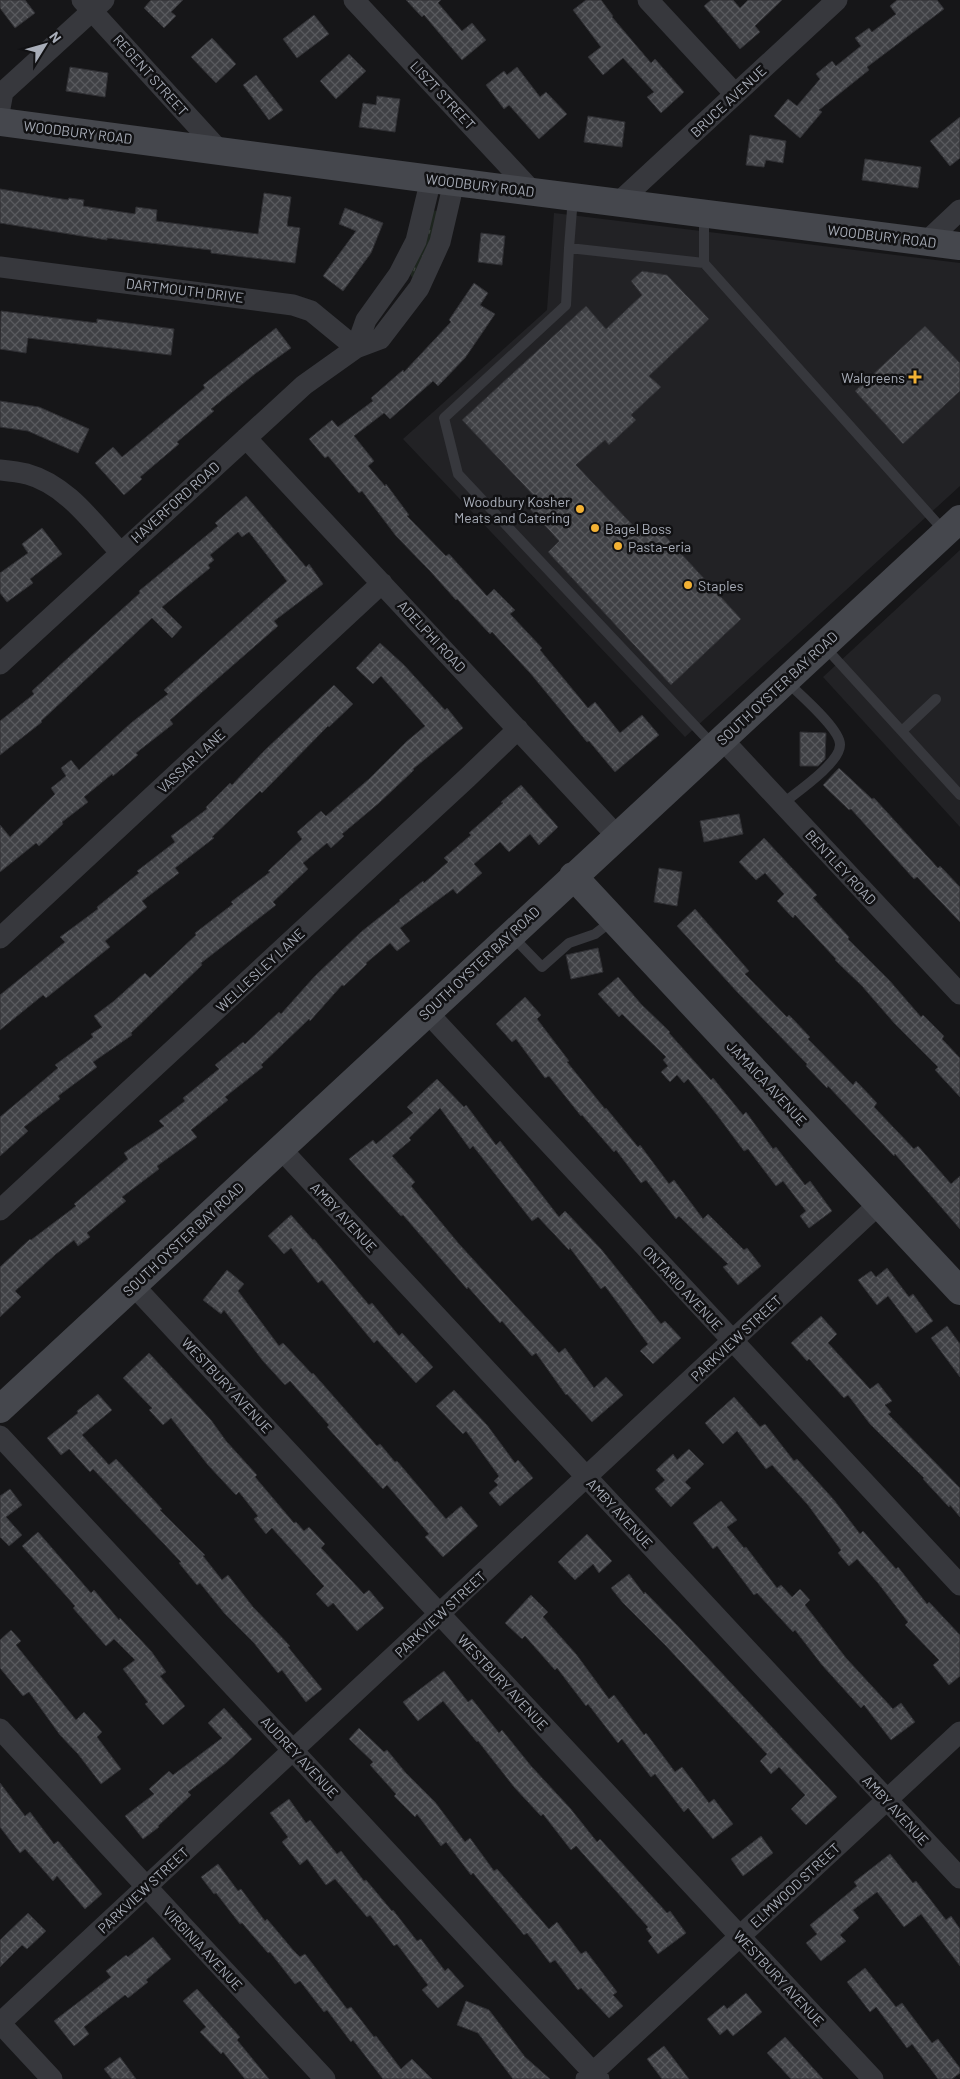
<svg xmlns="http://www.w3.org/2000/svg" width="960" height="2079" viewBox="0 0 960 2079" font-family="Barlow,sans-serif">
<style>
.built{fill:#222225}
.grass{fill:url(#grass-tufts)}
.building{fill:url(#building-cross-hatch);stroke:#303034}
.lines{fill:none;stroke-linecap:round;stroke-linejoin:round}
.lane{stroke:#37383d;stroke-width:10}
.street{stroke:#37383d;stroke-width:21}
.secondary{stroke:#45474d;stroke-width:28}
.poi-dot{fill:#f2b134;stroke:#111113;stroke-width:2}
.labels{text-anchor:middle;dominant-baseline:central;stroke-width:5;stroke-linejoin:round;paint-order:stroke}
.street-label{font-size:14px;fill:#a8adb8;stroke:#111113}
.poi-label{font-size:14px;fill:#a8adb8;stroke:#111113;text-anchor:start}
</style>
<defs>
<pattern id="grass-tufts" width="24" height="20" patternUnits="userSpaceOnUse" patternTransform="scale(1.25)"><rect width="24" height="20" fill="#1e261f"/><path d="M3 7l-1-3M5 7V3M7 7l1-3M15 17l-1-3M17 17v-4M19 17l1-3" fill="none" stroke="#3c433d"/></pattern>
<pattern id="building-cross-hatch" width="8" height="8" patternUnits="userSpaceOnUse" patternTransform="scale(1.25)"><rect width="8" height="8" fill="#404145"/><path d="M0 0l8 8M0 8l8-8" fill="none" stroke="#595a5e"/></pattern>
</defs>
<rect width="100%" height="100%" fill="#161618"/>
<path class="built" d="M554,213L960,263V486L685,737L403,439L547,310Z
M960,550V827L823,677Z"/>
<path class="grass" d="M430,210L437,211L433,240L414,278L411,276V272Z"/>
<path class="building" d="M0,0H25L35,13L15,28L0,8Z
M151,0H183L171,12L176,16L164,28L144,8Z
M406,0H441L438,3L462,31L472,23L486,40L462,60L424,15L422,17Z
M586,0H601L613,16L612,17L651,63L655,59L684,92L661,113L647,97L654,92L623,58L603,75L588,57L601,47L573,10Z
M711,0H733L740,8L748,0H782L755,26L760,32L740,49L704,6Z
M897,0H937L944,9L867,67L869,70L819,110L822,112L800,138L774,116L788,99L797,106L820,79L816,74L832,61L836,66L861,46L855,38L869,28L872,32L896,14L890,6Z
M314,15L329,34L297,58L283,39Z
M212,38L236,64L216,83L191,57Z
M349,54L366,71L336,99L320,81Z
M70,67L108,73L105,97L66,91Z
M517,67L540,97L546,92L567,114L539,139L509,105L504,109L486,85L504,71L507,75Z
M256,75L283,110L269,120L243,85Z
M377,96L400,99L395,132L359,127L363,103L376,105Z
M588,116L625,122L622,147L584,142Z
M960,117V158L950,166L930,141Z
M750,135L786,141L783,163L766,160L764,167L746,165Z
M865,159L921,167L918,188L862,180Z
M0,189L68,200L69,198L84,200L83,206L135,214L136,207L157,210L156,221L258,234L264,193L291,197L287,226L300,228L295,263L211,253V250L107,238V240L0,223Z
M345,208L383,223L371,253L343,291L323,276L356,231L339,224Z
M481,233L505,236L502,265L478,262Z
M642,271L667,275L709,319L649,376L661,387L631,415L636,420L609,445L605,440L576,465L643,536L655,525L741,619L671,685L548,552L559,541L529,508L538,500L462,420L586,306L606,329L642,295L631,281Z
M474,283L488,293L480,305L495,314L465,358L438,386L433,381L390,419L384,413L354,436L374,461L368,466L385,486L386,484L409,515L407,516L446,556L449,554L487,596L494,589L515,610L510,614L542,648L540,650L588,708L595,702L620,733L642,715L659,735L615,772L589,741L587,742L531,674L492,632L490,634L457,599L456,600L430,571L396,536L362,491L359,493L328,456L325,458L309,439L332,420L338,427L373,401L371,398L403,370L404,372L451,322L449,320Z
M1,311L97,323V319L174,329L171,355L28,338L26,353L0,349Z
M925,326L960,363V391L903,444L855,391Z
M276,328L291,348L256,373L211,409L214,411L177,442L179,444L140,477L142,479L124,495L95,463L113,447L122,457L205,388L203,385Z
M0,401L39,407L89,429L78,453L28,431L0,427Z
M246,496L306,567L309,564L323,584L274,621L278,626L170,720L173,724L136,753L138,755L113,776L112,774L84,797L88,802L62,822L63,824L39,846L36,843L0,872V825L10,837L55,794L51,788L66,776L61,768L71,760L79,770L131,723L168,694L164,690L287,581L249,532L242,537L238,532L210,555L214,560L208,565L210,568L162,607L182,627L172,638L152,618L41,721L42,722L0,755V721L34,694L32,691L69,657L140,593L139,591L218,526L215,523Z
M42,528L62,554L30,579L33,583L7,602L0,593V573L28,553L22,544Z
M380,643L404,665L445,710L447,708L463,728L413,769L414,770L379,803L342,834L344,836L331,848L327,843L303,863L308,869L273,902L276,905L201,963L202,965L131,1033L132,1035L93,1062L97,1067L58,1096L60,1099L24,1127L28,1131L0,1156V1117L58,1068L55,1065L93,1037L91,1034L102,1027L94,1016L114,1001L145,973L150,978L196,935L195,933L233,904L231,902L270,872L268,871L302,839L297,832L321,811L326,816L369,779L406,742L425,726L381,676L373,684L356,668Z
M334,685L353,704L329,727L328,726L262,793L260,791L212,837L214,838L175,868L179,873L142,901L147,907L105,941L110,947L46,998L43,995L0,1030V995L65,942L60,937L98,909L97,907L139,873L137,871L175,842L171,836L207,809L206,807L230,783L232,785L264,751Z
M800,732L826,733L825,759L818,766H800Z
M839,768L872,799L874,798L938,868L940,866L960,887V922L917,877L914,879L851,809L849,810L823,785Z
M521,785L558,827L539,845L530,834L509,852L500,842L474,864L482,873L457,894L453,889L400,928L410,941L397,951L390,943L366,963L367,964L344,986L342,985L310,1021L309,1019L261,1065L263,1067L225,1097L228,1100L191,1130L197,1137L157,1166L159,1169L122,1197L126,1201L87,1233L90,1237L78,1246L74,1240L56,1254L15,1291L21,1297L0,1317V1267L30,1239L31,1240L76,1206L74,1204L128,1159L124,1153L164,1126L159,1121L185,1101L183,1098L219,1069L215,1065L243,1042L245,1044L279,1012L281,1014L315,976L361,932L400,901L399,900L423,881L424,883L448,862L444,858L471,835L469,833L503,803L501,802Z
M739,814L743,834L704,842L700,821Z
M764,838L817,895L813,898L849,937L848,939L889,980L921,1017L923,1015L944,1036L942,1039L960,1058V1097L935,1070L938,1067L895,1024L862,986L835,960L836,959L795,915L793,918L777,901L784,894L765,873L756,880L739,862Z
M659,868L682,872L677,906L654,902Z
M695,909L749,971L745,974L787,1017L789,1015L810,1037L808,1039L853,1085L856,1081L877,1103L874,1107L914,1149L918,1146L951,1184L960,1176V1229L895,1154L894,1156L828,1086L827,1088L806,1066L807,1064L739,994L677,926Z
M598,948L603,972L571,979L566,955Z
M618,977L641,1004L670,1032L669,1033L711,1080L713,1078L743,1115L746,1112L773,1149L776,1147L805,1185L810,1181L832,1211L809,1228L800,1216L806,1211L783,1181L776,1186L748,1149L744,1151L717,1115L688,1079L684,1083L677,1075L670,1082L661,1072L668,1066L663,1060L666,1057L622,1014L619,1017L598,994Z
M525,997L541,1015L537,1019L569,1061L567,1062L605,1109L606,1108L638,1147L640,1145L669,1184L674,1180L703,1219L708,1214L744,1250L747,1248L761,1266L738,1285L723,1267L728,1264L679,1216L676,1219L646,1180L641,1183L616,1150L614,1152L582,1115L581,1116L549,1076L545,1078L516,1039L512,1042L496,1024Z
M437,1079L464,1107L466,1105L496,1145L500,1141L559,1217L565,1211L601,1249L661,1324L665,1321L681,1338L653,1364L640,1351L648,1344L645,1340L605,1286L601,1289L570,1248L569,1250L538,1217L532,1221L473,1146L470,1149L440,1108L409,1138L411,1140L392,1156L415,1182L411,1186L459,1244L559,1353L565,1348L594,1388L606,1377L623,1395L592,1422L567,1394L566,1395L536,1353L532,1356L502,1321L500,1323L468,1287L467,1289L403,1215L401,1216L349,1159L373,1140L376,1144L413,1113L407,1107Z
M291,1215L313,1240L314,1239L369,1305L372,1303L399,1336L402,1333L433,1367L416,1383L377,1340L374,1343L322,1280L318,1283L291,1248L284,1254L268,1236Z
M887,1268L909,1297L913,1294L933,1321L916,1333L888,1296L877,1305L858,1280L871,1271L876,1277Z
M227,1270L244,1284L238,1291L279,1346L283,1343L312,1374L313,1373L377,1446L380,1444L395,1462L397,1461L446,1519L461,1506L478,1526L443,1557L425,1537L429,1534L387,1485L383,1489L327,1427L329,1425L290,1381L285,1385L263,1361L224,1310L221,1314L203,1300Z
M821,1316L837,1334L828,1343L870,1389L878,1383L892,1401L885,1405L891,1412L888,1414L960,1488V1517L950,1505L949,1507L923,1479L924,1478L870,1424L848,1395L844,1398L809,1359L807,1361L791,1343Z
M947,1326L960,1344V1377L931,1338Z
M149,1353L211,1420L226,1441L257,1475L255,1477L294,1523L296,1522L304,1531L309,1527L325,1544L321,1548L364,1594L369,1590L384,1608L357,1631L333,1603L328,1607L316,1594L324,1586L272,1528L266,1534L254,1519L258,1516L239,1492L236,1495L208,1465L171,1418L163,1425L149,1410L152,1408L123,1378Z
M454,1390L487,1425L515,1463L518,1460L533,1478L500,1506L489,1493L498,1485L494,1481L499,1476L466,1431L463,1434L436,1406Z
M98,1394L112,1410L82,1435L109,1465L116,1459L162,1509L160,1510L205,1555L203,1556L222,1580L228,1575L253,1607L290,1646L288,1647L322,1689L306,1702L282,1670L278,1673L254,1643L225,1614L200,1583L197,1585L179,1563L181,1562L93,1469L90,1472L69,1449L61,1455L47,1438L78,1413L77,1411Z
M734,1397L760,1427L765,1424L794,1461L797,1459L834,1500L860,1534L863,1531L896,1569L898,1567L927,1604L929,1602L960,1635V1676L949,1685L933,1665L939,1660L905,1625L908,1622L878,1583L857,1559L849,1566L838,1553L841,1550L808,1505L772,1465L766,1469L737,1431L723,1444L705,1423Z
M689,1449L704,1464L685,1482L691,1488L671,1507L655,1489L665,1480L656,1470L673,1454L677,1460Z
M10,1489L22,1505L6,1517L22,1535L9,1546L0,1537V1496Z
M721,1501L737,1520L727,1527L744,1548L746,1547L777,1588L781,1585L792,1597L800,1589L810,1600L805,1605L846,1658L893,1709L901,1703L915,1722L891,1740L864,1705L861,1708L822,1665L795,1630L793,1632L757,1593L754,1595L717,1546L713,1549L693,1523Z
M38,1532L91,1593L94,1590L119,1620L120,1618L151,1651L166,1672L160,1676L185,1706L163,1725L145,1704L148,1702L123,1669L135,1660L114,1639L106,1646L73,1608L75,1606L22,1546Z
M587,1534L612,1561L599,1573L593,1564L575,1580L558,1562Z
M629,1574L644,1594L645,1592L676,1624L837,1797L806,1825L791,1809L805,1795L779,1767L771,1774L760,1761L767,1754L666,1646L623,1603L611,1588Z
M531,1595L548,1612L543,1617L576,1654L609,1699L614,1695L644,1735L646,1733L675,1772L682,1767L709,1803L714,1799L733,1824L713,1839L688,1808L684,1812L655,1774L651,1777L622,1739L618,1743L588,1704L586,1706L557,1668L555,1670L525,1636L522,1639L505,1623Z
M11,1630L21,1641L16,1645L76,1720L84,1712L102,1732L97,1737L121,1769L101,1784L78,1754L60,1735L29,1692L23,1696L0,1668V1640Z
M444,1671L468,1702L472,1699L499,1733L502,1730L531,1766L570,1808L597,1842L600,1839L667,1913L670,1911L686,1933L658,1954L648,1941L652,1937L646,1929L648,1927L576,1846L571,1850L543,1814L541,1816L514,1787L478,1741L477,1742L443,1701L418,1721L403,1702Z
M224,1708L252,1739L226,1763L188,1792L191,1795L158,1826L159,1827L143,1839L125,1816L154,1794L149,1789L169,1771L173,1775L222,1738L208,1723Z
M359,1728L384,1752L387,1750L405,1772L435,1802L465,1842L470,1838L494,1871L497,1869L549,1929L557,1922L581,1954L586,1951L617,1992L613,1995L623,2006L609,2018L581,1988L578,1990L555,1960L550,1963L527,1933L524,1935L473,1873L471,1875L446,1842L441,1846L417,1814L415,1817L394,1796L396,1794L370,1765L373,1762L349,1739Z
M0,1783L25,1816L30,1812L54,1844L58,1841L102,1894L85,1909L57,1876L53,1881L25,1849L20,1853L0,1827Z
M289,1799L306,1823L310,1820L337,1854L341,1851L364,1881L366,1880L392,1911L393,1910L417,1941L421,1939L445,1971L448,1968L464,1986L438,2008L422,1990L428,1985L397,1944L394,1946L370,1915L367,1917L335,1879L326,1885L307,1859L300,1865L282,1842L288,1837L270,1813Z
M761,1836L773,1853L743,1876L731,1859Z
M890,1854L913,1883L916,1881L946,1920L951,1916L960,1929V1966L921,1914L904,1927L877,1892L853,1910L859,1918L840,1935L846,1941L821,1961L806,1943L817,1934L810,1925L857,1886L854,1882Z
M218,1864L238,1891L241,1889L265,1921L267,1919L293,1950L300,1957L305,1954L347,2009L351,2007L374,2037L376,2036L401,2069L412,2059L432,2079H383L353,2040L351,2042L327,2010L324,2012L300,1981L295,1984L270,1952L268,1953L242,1923L240,1924L216,1893L214,1894L201,1877Z
M28,1913L46,1931L27,1949L22,1945L0,1967V1940Z
M153,1937L171,1959L146,1980L148,1982L128,1998L125,1995L84,2027L89,2034L74,2046L54,2021L111,1977L106,1971L126,1955L128,1957Z
M865,1968L896,2007L902,2003L932,2043L938,2039L960,2068V2073L952,2079H938L912,2044L907,2048L876,2007L870,2012L847,1982Z
M197,1989L240,2037L237,2040L269,2079H245L223,2052L221,2054L200,2032L206,2027L183,2001Z
M746,1993L762,2012L733,2036L727,2029L720,2035L707,2019L724,2005L727,2009Z
M466,2001L489,2010L525,2057L550,2079H513L478,2033L457,2025Z
M785,2037L823,2079H791L767,2053Z
M664,2046L689,2079H662L647,2059Z
M120,2057L136,2079H112L104,2069Z"/>
<g class="lines">
<path class="lane" d="M573,197L569,248L704,263
M704,214V263L945,532
M569,248L566,305L444,418L458,474L713,745
M824,646L960,795
M902,731L936,699
M782,804C797,792 840,763 840,745C841,729 798,693 786,681
M512,936L542,967L569,943L595,934L613,920"/>
<path class="street" d="M82,0L220,151
M354,0L532,191
M648,0L735,94
M0,108L3,92L104,0
M619,202L837,0
M926,242L960,210
M0,267L293,305L311,311L356,348
M356,348L366,320L399,274L416,241L431,179
M246,438L617,836
M0,470C9,471 18,472 27,474C67,485 93,523 120,552
M0,664L304,385L356,348L380,339L419,288L440,242L454,182
M722,739L960,994
M0,938L382,583
M427,1012L960,1585
M280,1148L960,1878
M0,1210L467,778L518,729
M133,1285L873,2079
M0,1436L599,2079
M0,1729L325,2079
M0,2023L879,1204
M0,2023L52,2079
M586,2079L960,1732"/>
<path class="secondary" d="M0,122L431,179L960,246
M573,876L960,1291
M0,1409L960,519"/>
</g>
<g class="poi-dot">
<path d="M912.5 369.5h5v5h5v5h-5v5h-5v-5h-5v-5h5z"/>
<circle cx="580" cy="509" r="5"/>
<circle cx="595" cy="528" r="5"/>
<circle cx="618" cy="546" r="5"/>
<circle cx="688" cy="585" r="5"/>
</g>
<g class="labels">
<g class="street-label">
<text transform="translate(151 75) rotate(48)">REGENT STREET</text>
<text transform="translate(443 95) rotate(47)">LISZT STREET</text>
<text transform="translate(728 101) rotate(-43)">BRUCE AVENUE</text>
<text transform="translate(78 132) rotate(7)">WOODBURY ROAD</text>
<text transform="translate(480 185) rotate(7)">WOODBURY ROAD</text>
<text transform="translate(882 236) rotate(7)">WOODBURY ROAD</text>
<text transform="translate(185 290) rotate(7)">DARTMOUTH DRIVE</text>
<text transform="translate(175 502) rotate(-42)">HAVERFORD ROAD</text>
<text transform="translate(432 636) rotate(47)">ADELPHI ROAD</text>
<text transform="translate(777 688) rotate(-43)">SOUTH OYSTER BAY ROAD</text>
<text transform="translate(191 761) rotate(-43)">VASSAR LANE</text>
<text transform="translate(841 867) rotate(47)">BENTLEY ROAD</text>
<text transform="translate(479 963) rotate(-43)">SOUTH OYSTER BAY ROAD</text>
<text transform="translate(260 970) rotate(-43)">WELLESLEY LANE</text>
<text transform="translate(767 1083) rotate(47)">JAMAICA AVENUE</text>
<text transform="translate(344 1217) rotate(47)">AMBY AVENUE</text>
<text transform="translate(183 1239) rotate(-43)">SOUTH OYSTER BAY ROAD</text>
<text transform="translate(683 1288) rotate(47)">ONTARIO AVENUE</text>
<text transform="translate(736 1338) rotate(-43)">PARKVIEW STREET</text>
<text transform="translate(227 1385) rotate(47)">WESTBURY AVENUE</text>
<text transform="translate(620 1513) rotate(47)">AMBY AVENUE</text>
<text transform="translate(440 1614) rotate(-43)">PARKVIEW STREET</text>
<text transform="translate(503 1682) rotate(47)">WESTBURY AVENUE</text>
<text transform="translate(300 1757) rotate(47)">AUDREY AVENUE</text>
<text transform="translate(896 1810) rotate(47)">AMBY AVENUE</text>
<text transform="translate(795 1885) rotate(-43)">ELMWOOD STREET</text>
<text transform="translate(143 1890) rotate(-43)">PARKVIEW STREET</text>
<text transform="translate(203 1948) rotate(47)">VIRGINIA AVENUE</text>
<text transform="translate(779 1978) rotate(47)">WESTBURY AVENUE</text>
</g>
<g class="poi-label">
<text x="905" y="377" text-anchor="end">Walgreens</text>
<text x="570" y="501" text-anchor="end">Woodbury Kosher<tspan x="570" dy="16">Meats and Catering</tspan></text>
<text x="605" y="528">Bagel Boss</text>
<text x="628" y="546">Pasta-eria</text>
<text x="698" y="585">Staples</text>
</g>
</g>
<g transform="translate(45 45) rotate(53)" stroke="#111113" stroke-width="4" paint-order="stroke">
<path d="M0-4L9 19L0 12L-9 19Z" fill="#a8adb8"/>
<text y="-8" font-size="14" font-weight="bold" text-anchor="middle" fill="#a8adb8">N</text>
</g>
</svg>
